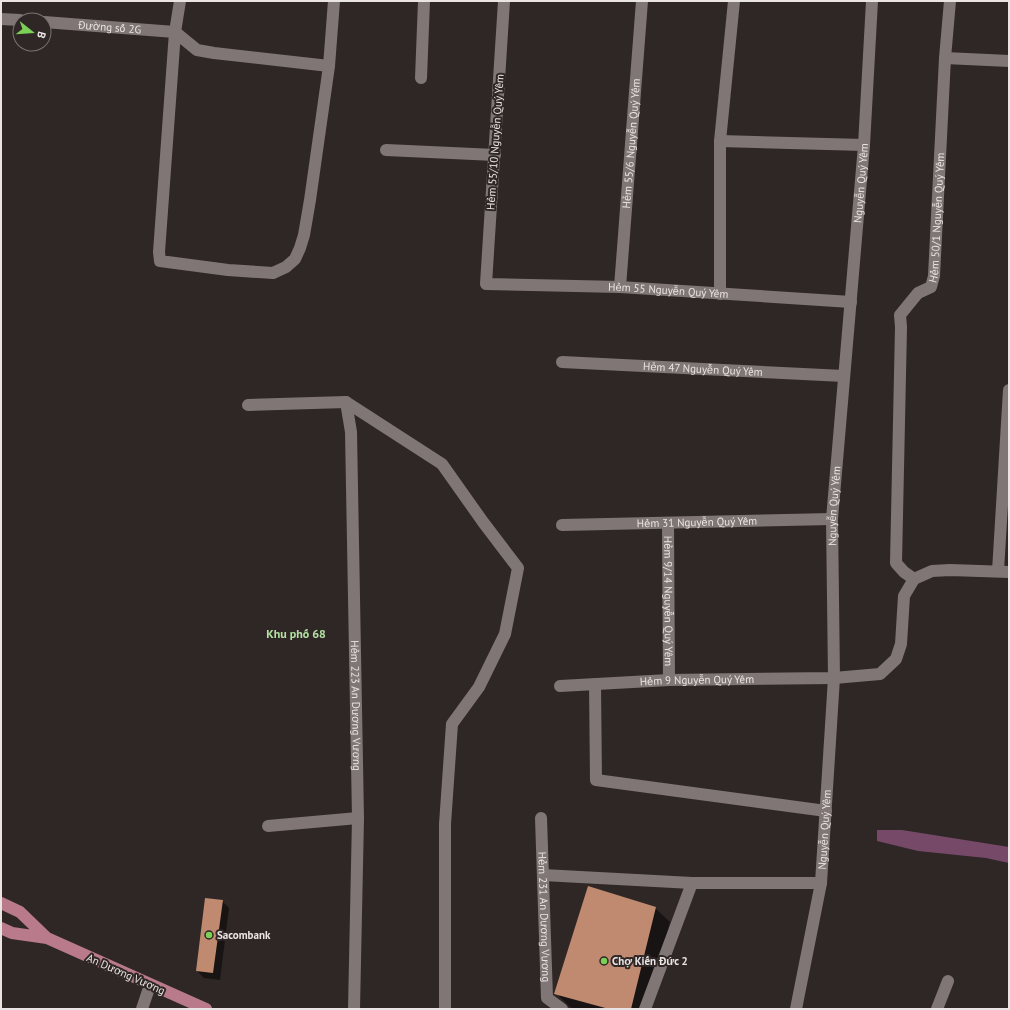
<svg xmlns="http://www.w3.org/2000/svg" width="1010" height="1010" viewBox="0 0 1010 1010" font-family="'PT Sans',sans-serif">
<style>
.water{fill:#764969}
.shadow{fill:#0007}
.building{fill:#c08a70}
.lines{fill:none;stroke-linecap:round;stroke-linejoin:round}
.minor{stroke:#7f7675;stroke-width:12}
.major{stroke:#b97a8b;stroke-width:12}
.poi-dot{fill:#7ad156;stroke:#2f2726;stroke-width:1.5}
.labels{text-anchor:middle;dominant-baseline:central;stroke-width:4;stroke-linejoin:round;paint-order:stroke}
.street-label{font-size:11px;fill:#eae4e4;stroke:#2f2726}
.poi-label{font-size:11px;font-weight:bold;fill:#eae4e4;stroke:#2f2726;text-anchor:start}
.neighbourhood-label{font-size:12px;font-weight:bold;fill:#b3e3a2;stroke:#2f2726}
</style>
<rect width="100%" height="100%" fill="#2f2726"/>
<path class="water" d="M877,830H902L1009,847V863L986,858L918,851L877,841Z"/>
<path class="shadow" d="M222,901L229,908L220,980L204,978L197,971Z
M655,908L670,922L648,1009H575L570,1007L556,993Z"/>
<path class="building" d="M588,886L656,907L631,1009H609L554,994Z
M205,898L223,900L213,973L196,971Z"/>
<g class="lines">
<g class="minor">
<path d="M180,1L175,32L159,252L160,261L228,270L273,273L286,267L295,259L300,248L304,235L310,200L329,66L334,1"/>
<path id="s1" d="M504,1L486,284L620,287L851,302"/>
<path d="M1,19L20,20"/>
<path id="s2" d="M44,22L175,32"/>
<path d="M175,32L197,50L214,53L329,66"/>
<path d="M945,58L1009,61"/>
<path d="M421,78L424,1"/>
<path d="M720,141L864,145"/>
<path d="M386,150L495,155"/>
<path id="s3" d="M620,287L642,1"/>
<path d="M720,294V141L734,1"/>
<path id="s4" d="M562,362L844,376"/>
<path id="s5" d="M346,402L351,432L358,818L354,1009"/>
<path d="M248,405L346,402L442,464L483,522L518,568L505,634L479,687L452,724L445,824V1009"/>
<path id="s6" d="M668,523L669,680"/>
<path id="s7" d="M562,525L832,519"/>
<path d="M998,571L1009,390"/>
<path id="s8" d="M914,579L904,572L896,563L901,327L900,315L918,293L931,287L934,276L945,58L950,1"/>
<path d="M595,684L596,780L826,811"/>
<path id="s9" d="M560,686L669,680L834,678L880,674L896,659L901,644L904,596L914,579L932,571L950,570L1009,572"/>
<path id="s10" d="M541,818L547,998L562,1009"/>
<path d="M268,826L358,818"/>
<path d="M543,875L692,883H821"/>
<path d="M142,1009L150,985"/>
<path d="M645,1009L692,883"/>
<path id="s11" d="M796,1009L821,883L834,678L832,519L864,145L872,1"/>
<path d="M937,1009L948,981"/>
</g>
<path class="major" d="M1,903L20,912L47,938
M1,928L12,933L47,938L206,1009"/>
</g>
<g class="poi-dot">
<circle cx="209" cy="935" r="4"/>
<circle cx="604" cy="961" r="4"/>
</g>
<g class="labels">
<g class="street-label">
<text stroke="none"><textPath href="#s2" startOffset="66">Đường số 2G</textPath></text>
<text transform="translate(495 142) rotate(-86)">Hẻm 55/10 Nguyễn Quý Yêm</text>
<text stroke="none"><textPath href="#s3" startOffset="144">Hẻm 55/6 Nguyễn Quý Yêm</textPath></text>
<text stroke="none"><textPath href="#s11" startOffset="830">Nguyễn Quý Yêm</textPath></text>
<text stroke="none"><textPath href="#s8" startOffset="385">Hẻm 50/1 Nguyễn Quý Yêm</textPath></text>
<text stroke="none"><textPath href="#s1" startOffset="466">Hẻm 55 Nguyễn Quý Yêm</textPath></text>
<text stroke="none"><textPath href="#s4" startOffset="141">Hẻm 47 Nguyễn Quý Yêm</textPath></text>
<text stroke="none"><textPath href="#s11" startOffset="506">Nguyễn Quý Yêm</textPath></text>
<text stroke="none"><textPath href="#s7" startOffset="135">Hẻm 31 Nguyễn Quý Yêm</textPath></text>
<text stroke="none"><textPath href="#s6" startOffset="78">Hẻm 9/14 Nguyễn Quý Yêm</textPath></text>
<text stroke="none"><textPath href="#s9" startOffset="137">Hẻm 9 Nguyễn Quý Yêm</textPath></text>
<text stroke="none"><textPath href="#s5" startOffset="304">Hẻm 223 An Dương Vương</textPath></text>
<text stroke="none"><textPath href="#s11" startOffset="182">Nguyễn Quý Yêm</textPath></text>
<text stroke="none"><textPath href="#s10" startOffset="99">Hẻm 231 An Dương Vương</textPath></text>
<text transform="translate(126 974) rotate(24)">An Dương Vương</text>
</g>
<g class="poi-label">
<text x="217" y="935">Sacombank</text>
<text x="612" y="961">Chợ Kiến Đức 2</text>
</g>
<g class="neighbourhood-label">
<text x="296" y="633">Khu phố 68</text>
</g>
</g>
<rect width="1010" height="1010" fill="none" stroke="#eae4e4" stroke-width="4"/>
<g transform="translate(32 32) rotate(107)"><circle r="19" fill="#2f2726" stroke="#7a7372"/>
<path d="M0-3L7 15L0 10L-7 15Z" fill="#7ad156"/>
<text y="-6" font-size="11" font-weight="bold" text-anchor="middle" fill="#eae4e4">B</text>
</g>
</svg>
